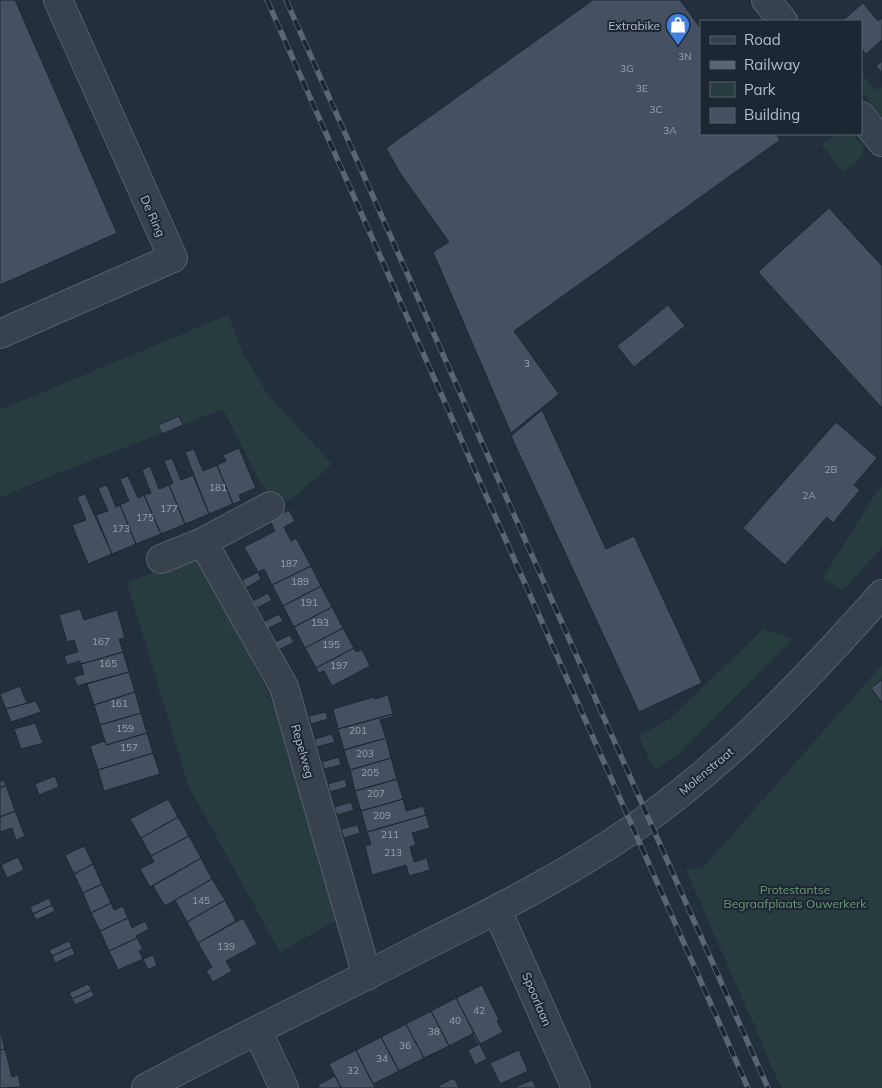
<svg xmlns="http://www.w3.org/2000/svg" width="882" height="1088" viewBox="0 0 882 1088" font-family="Mulish,sans-serif">
<style>
.green{fill:#263c3f}
.building{fill:#455162;stroke:#1f2835}
.lines{fill:none;stroke-linecap:round;stroke-linejoin:round}
.street-casing{stroke:#565f6c;stroke-width:30}
.street{stroke:#38414e;stroke-width:28}
.rail-casing{stroke:#5a6575;stroke-width:5.5}
.rail{stroke:#1d2633;stroke-width:4;stroke-dasharray:11;stroke-linecap:butt}
.labels{text-anchor:middle;dominant-baseline:central;stroke-width:4;stroke-linejoin:round;paint-order:stroke}
.number-label{font-size:10px;fill:#98a1af}
.poi-label{font-size:12px;fill:#b4bcc9;stroke:#1d2633;text-anchor:end}
.street-label{font-size:12px;fill:#b4bcc9;stroke:#1d2633}
.park-label{font-size:12px;fill:#6b9a76;stroke:#1d2633}
</style>
<rect width="100%" height="100%" fill="#242f3e"/>
<path class="green" d="M863,76L875,90L880,86L882,88V117L861,91V77Z
M840,134L854,136C874,152 858,161 843,172L822,145L834,136Z
M228,315L244,355L268,395L332,464L292,499L274,502L257,476L223,409L36,482L0,498V410Z
M882,487V547L843,591L823,578L877,491Z
M196,555L269,694L286,739L336,920L280,952L189,787L127,583Z
M763,629L792,639L681,752L654,770L639,736L671,718Z
M882,665V1088H781L686,869H702Z"/>
<path class="building" d="M0,0H15L117,233L0,285Z
M593,0H680L701,29V134H776L780,140L514,331L559,394L511,433L433,252L449,242L400,173L386,148Z
M863,3L878,21L882,18V40L866,54L861,48V21H842Z
M882,61V73L876,66Z
M829,208L882,266V408L758,272Z
M668,305L685,326L634,367L617,346Z
M542,410L606,549L634,536L702,683L639,712L511,436Z
M179,416L183,425L162,434L158,425Z
M836,422L877,458L854,485L860,490L833,523L827,517L785,565L743,528Z
M239,448L256,488L239,495L241,501L233,504L217,465L226,461L223,455Z
M194,449L203,471L217,465L233,504L209,514L185,452Z
M172,458L181,480L193,475L209,514L185,524L169,485L173,483L164,461Z
M150,466L159,489L169,485L185,524L161,534L144,495L151,493L142,470Z
M128,476L138,498L144,495L161,534L136,544L120,505L129,501L120,479Z
M107,485L116,507L120,505L136,544L112,554L96,515L108,511L98,488Z
M85,494L112,554L88,564L72,525L86,520L77,497Z
M289,510L295,521L284,527L291,541L296,538L311,566L272,585L264,569L258,572L244,547L275,531L270,520Z
M311,566L321,586L283,606L272,585Z
M258,572L261,579L246,588L242,580Z
M321,586L332,607L294,627L283,606Z
M268,593L272,600L257,608L253,601Z
M332,607L343,628L305,648L294,627Z
M80,609L84,620L117,610L125,638L119,639L123,652L81,664L80,661L67,665L64,656L78,652L74,640L67,642L59,615Z
M279,614L283,621L267,629L264,622Z
M343,628L354,648L316,668L305,648Z
M290,635L294,642L278,650L275,642Z
M354,648L356,652L362,650L370,666L332,686L324,671L319,673L316,668Z
M123,652L129,672L77,686L74,677L84,674L81,664Z
M129,672L135,692L94,705L87,684Z
M882,680V703L871,688Z
M20,686L27,703L6,709L0,694Z
M135,692L141,713L100,725L94,705Z
M388,695L393,714L338,729L333,709L374,697L375,699Z
M36,701L41,712L11,722L6,709Z
M326,712L328,719L311,724L309,716Z
M141,713L147,733L106,745L100,725Z
M393,714L394,716L380,720L386,738L344,750L338,729Z
M35,723L43,743L21,749L14,729Z
M147,733L153,753L98,770L90,746L105,741L106,745Z
M332,734L335,742L317,747L315,739Z
M386,738L391,758L350,770L344,750Z
M153,753L160,774L104,791L98,770Z
M339,757L341,765L324,769L322,762Z
M391,758L397,779L355,791L350,770Z
M55,776L59,787L39,795L35,784Z
M345,779L347,787L330,792L328,784Z
M397,779L403,799L361,811L355,791Z
M3,780L6,785L0,788V781Z
M6,785L15,811L0,817V788Z
M168,799L178,817L141,838L130,819Z
M403,799L406,811L423,806L426,815L367,832L361,811Z
M351,802L354,810L337,815L334,807Z
M15,811L25,836L16,840L12,828L0,832V817Z
M426,815L430,828L412,833L416,845L410,847L414,862L427,858L430,870L409,876L406,865L372,875L365,846L371,844L367,832Z
M178,817L189,836L151,856L141,838Z
M358,825L360,833L344,838L341,829Z
M189,836L201,858L150,887L140,869L154,862L151,856Z
M84,846L93,864L74,874L65,855Z
M18,857L24,870L7,878L1,865Z
M201,858L212,879L165,906L153,886Z
M93,864L102,884L83,893L74,874Z
M212,879L225,900L187,922L175,900Z
M102,884L111,903L91,913L83,893Z
M49,898L52,905L33,914L30,907Z
M225,900L236,921L198,943L187,922Z
M111,903L114,910L123,906L128,918L100,931L91,913Z
M52,905L55,911L36,920L33,914Z
M128,918L132,928L145,921L149,929L136,936L137,938L109,951L100,931Z
M243,918L257,944L226,961L232,971L213,982L206,971L212,967L198,943Z
M137,938L143,949L139,951L143,959L118,970L109,951Z
M69,941L72,947L52,956L49,950Z
M72,947L75,954L55,963L52,956Z
M153,955L157,965L148,970L143,959Z
M88,984L92,990L72,999L69,993Z
M482,985L499,1020L497,1021L503,1032L480,1044L456,998Z
M92,990L94,996L75,1005L72,999Z
M456,998L474,1033L449,1046L431,1011Z
M431,1011L449,1046L424,1058L406,1024Z
M406,1024L424,1058L399,1071L381,1037Z
M0,1030L5,1049L0,1050Z
M472,1033H474L487,1059L475,1065L468,1050L478,1045Z
M381,1037L399,1071L373,1084L356,1050Z
M5,1049L12,1077L18,1075L21,1087L0,1088V1050Z
M356,1050L375,1088H341L329,1064Z
M519,1050L528,1071L500,1084L490,1063Z
M335,1076L341,1088H319L318,1085Z
M454,1078L459,1088H439L438,1086Z
M532,1080L536,1088H513Z"/>
<g class="lines">
<defs>
<path id="street" d="M766,0L783,21
M861,116L882,142
M0,334L173,258L58,0
M203,542L270,506
M161,559L203,542L284,687L367,976
M497,910L576,1088
M257,1030L284,1088
M146,1088C239,1037 336,992 430,943C499,909 571,872 634,828C730,760 804,682 882,594"/>
</defs>
<use href="#street" class="street-casing"/>
<use href="#street" class="street"/>
<defs>
<path id="rail" d="M267,0L748,1088
M286,0L768,1088"/>
</defs>
<use href="#rail" class="rail-casing"/>
<use href="#rail" class="rail"/>
</g>
<defs>
<symbol id="shop-pin" viewBox="-11 -11 22 30"><path d="M0 17L-7.5 6A9.5 9.5 0 1 1 7.5 6Z" fill="#3f7fe0" stroke="#1d2633"/><path d="M-5-2.5h2.3a2.7 3.5 0 0 1 5.4 0H5L5.5 6h-11ZM-1.5-2.5h3a1.5 2.3 0 0 0-3 0Z" fill="#fff"/></symbol>
</defs>
<g fill-rule="evenodd">
<use href="#shop-pin" x="664" y="11" width="28" height="38"/>
</g>
<g class="labels">
<g class="number-label">
<text x="685" y="56">3N</text>
<text x="627" y="68">3G</text>
<text x="642" y="88">3E</text>
<text x="656" y="109">3C</text>
<text x="670" y="130">3A</text>
<text x="527" y="363">3</text>
<text x="831" y="469">2B</text>
<text x="218" y="487">181</text>
<text x="809" y="495">2A</text>
<text x="169" y="508">177</text>
<text x="145" y="517">175</text>
<text x="121" y="528">173</text>
<text x="289" y="563">187</text>
<text x="300" y="581">189</text>
<text x="309" y="602">191</text>
<text x="320" y="622">193</text>
<text x="101" y="641">167</text>
<text x="331" y="644">195</text>
<text x="108" y="663">165</text>
<text x="339" y="665">197</text>
<text x="119" y="703">161</text>
<text x="125" y="728">159</text>
<text x="358" y="730">201</text>
<text x="129" y="747">157</text>
<text x="365" y="753">203</text>
<text x="370" y="772">205</text>
<text x="376" y="793">207</text>
<text x="382" y="815">209</text>
<text x="390" y="834">211</text>
<text x="393" y="852">213</text>
<text x="201" y="900">145</text>
<text x="226" y="946">139</text>
<text x="479" y="1010">42</text>
<text x="455" y="1020">40</text>
<text x="434" y="1031">38</text>
<text x="405" y="1045">36</text>
<text x="382" y="1058">34</text>
<text x="353" y="1070">32</text>
</g>
<g class="poi-label">
<text x="660" y="25">Extrabike</text>
</g>
<g class="street-label">
<text transform="translate(153 216) rotate(66)">De Ring</text>
<text transform="translate(303 751) rotate(74)">Repelweg</text>
<text transform="translate(706 771) rotate(-40)">Molenstraat</text>
<text transform="translate(537 999) rotate(67)">Spoorlaan</text>
</g>
<g class="park-label">
<text x="795" y="889">Protestantse<tspan x="795" dy="14">Begraafplaats Ouwerkerk</tspan></text>
</g>
</g>
<rect x="700" y="20" width="162" height="115" fill="#1d2633" stroke="#59626f"/>
<rect x="710" y="36" width="25" height="8" fill="#38414e" stroke="#59626f"/>
<text x="744" y="45" font-size="15" fill="#b4bcc9">Road</text>
<rect x="710" y="61" width="25" height="8" fill="#5a6575" stroke="#59626f"/>
<text x="744" y="70" font-size="15" fill="#b4bcc9">Railway</text>
<rect x="710" y="82" width="25" height="15" fill="#263c3f" stroke="#59626f"/>
<text x="744" y="95" font-size="15" fill="#b4bcc9">Park</text>
<rect x="710" y="108" width="25" height="15" fill="#455162" stroke="#59626f"/>
<text x="744" y="120" font-size="15" fill="#b4bcc9">Building</text>
</svg>
